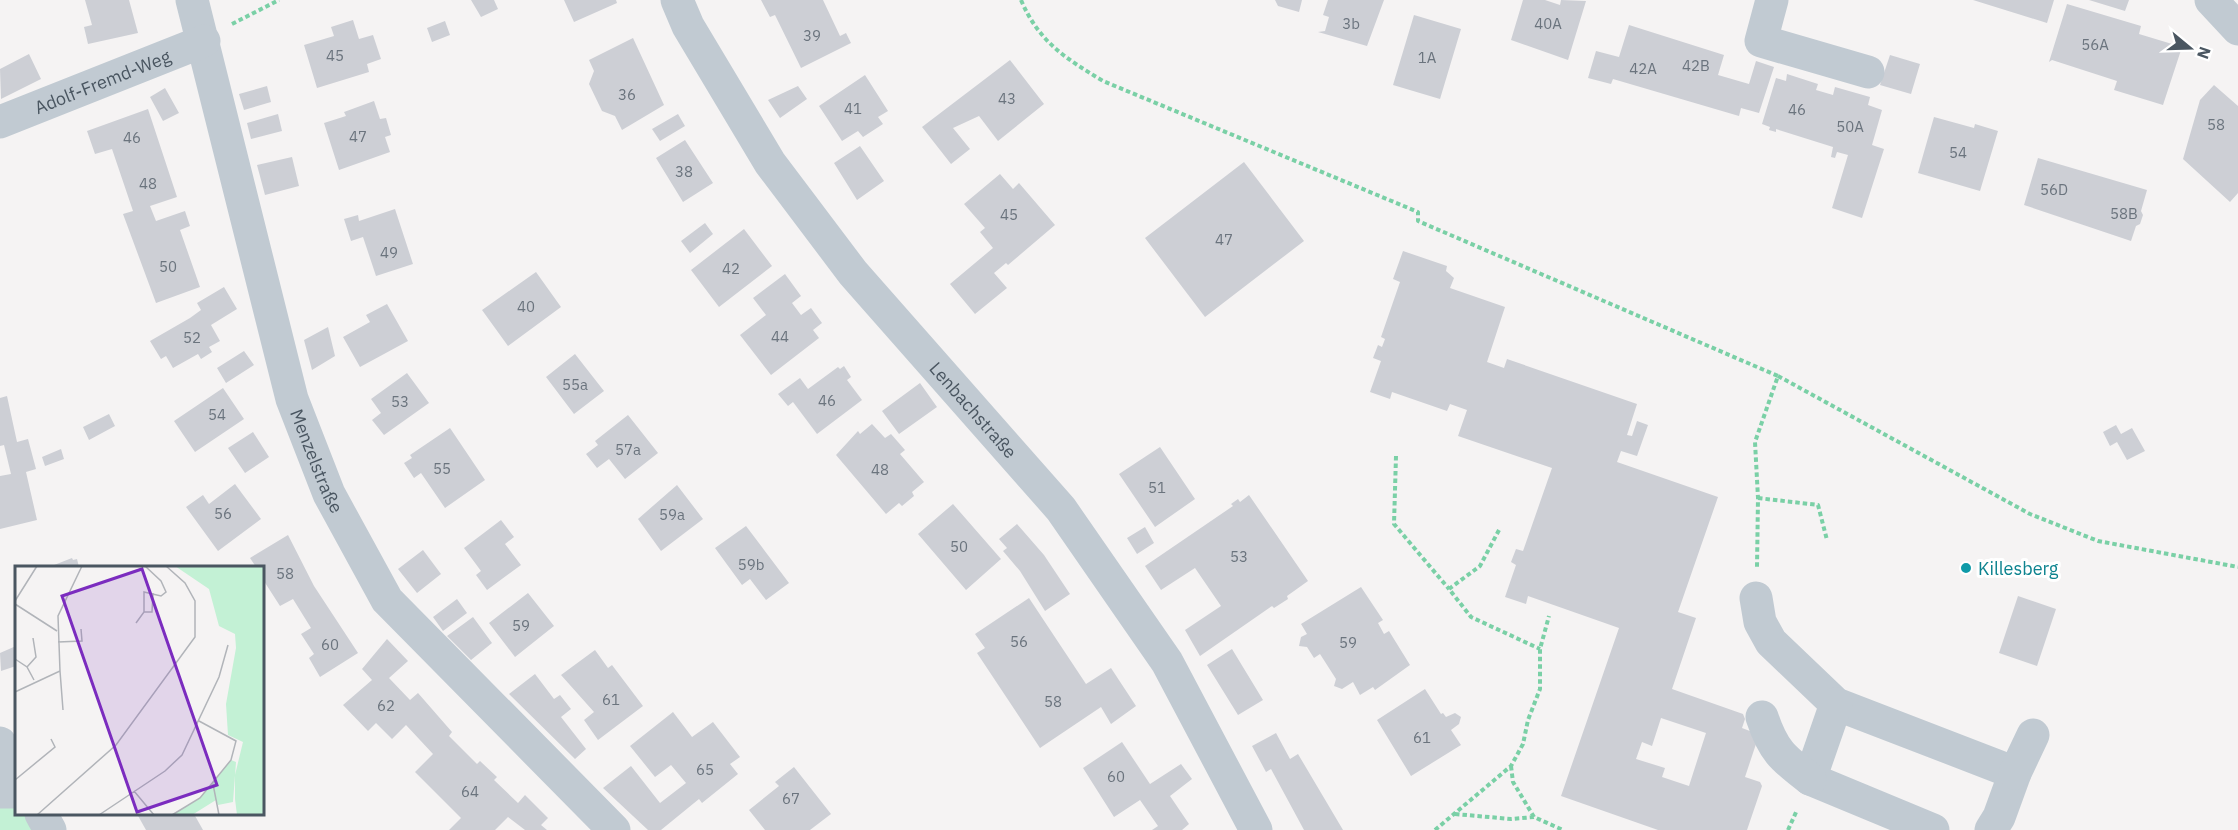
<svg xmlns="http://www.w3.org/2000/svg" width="2238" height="830" viewBox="0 0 2238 830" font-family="'IBM Plex Sans',sans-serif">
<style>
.green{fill:#c3f1d5}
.building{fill:#cdcfd5;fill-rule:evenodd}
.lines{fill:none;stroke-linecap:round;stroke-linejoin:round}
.path{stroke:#7ad0a6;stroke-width:4;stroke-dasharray:4.5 3;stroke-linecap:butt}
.minor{stroke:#c1cad2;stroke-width:33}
.culture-dot{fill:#0f9aa8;stroke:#fff;stroke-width:2}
.labels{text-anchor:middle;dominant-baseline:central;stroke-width:6;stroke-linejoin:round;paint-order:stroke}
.number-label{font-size:15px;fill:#6b747e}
.street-label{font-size:18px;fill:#4a5661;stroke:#fff}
.culture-label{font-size:18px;fill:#0d838f;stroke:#fff;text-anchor:start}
.inset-road{fill:none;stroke:#b1b4b9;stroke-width:1.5}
.view{fill:#7b2cbf;fill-opacity:0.15;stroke:#7b2cbf;stroke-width:3}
.inset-edge{fill:none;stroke:#4a5661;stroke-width:3}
</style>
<rect width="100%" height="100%" fill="#f5f3f3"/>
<path class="green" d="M0,743L16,772V814H41L50,830H0Z"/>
<path class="building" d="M85,0H129L138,33L88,44L84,27L92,25Z
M471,0H494L498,9L481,17Z
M564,0H616L617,3L574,22Z
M761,0H823L840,36L846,33L851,43L801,68L775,15L770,17Z
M1275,0H1302L1299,12L1278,6Z
M1328,0H1384L1367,46L1318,32L1325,31L1329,17L1323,15Z
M1523,0H1545L1560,5L1561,0L1586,1L1568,60L1511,40Z
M1973,0H2054L2047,23Z
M2089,0H2129L2125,11Z
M2067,4L2141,26L2139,34L2182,47L2163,105L2114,90L2117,81L2052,60L2049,62Z
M1414,15L1461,29L1440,99L1393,85Z
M353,20L359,39L373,35L381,59L367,64L369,72L317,88L304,45L334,36L331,27Z
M445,21L450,35L432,42L427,28Z
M1629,25L1724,55L1718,75L1749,84L1756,61L1774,67L1759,113L1741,108L1739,116L1613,79L1611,84L1588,78L1596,51L1619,57Z
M633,38L664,105L622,130L615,116L602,111L589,84L594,71L589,60Z
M29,54L41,79L1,99L0,69Z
M1890,55L1920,64L1911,94L1880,85Z
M1010,60L1044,104L998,141L979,116L953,128L970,149L951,164L922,127Z
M1787,74L1818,84L1816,90L1833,95L1835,87L1870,97L1868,105L1882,110L1872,145L1884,149L1862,218L1832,208L1848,155L1837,152L1835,158L1831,157L1833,147L1776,129V132L1769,130L1770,127L1762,124L1776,78L1786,81Z
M865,75L888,111L878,117L883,124L863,137L858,131L842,141L819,106Z
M2214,85L2238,106V193L2230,202L2183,159L2200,100Z
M267,86L271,102L244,110L239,94Z
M798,86L807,99L780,118L768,100Z
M165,88L179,113L163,121L150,97Z
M374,101L380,119L386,118L391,135L385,137L390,152L339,170L324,123L346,116L344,112Z
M148,109L177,197L150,206L156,221L185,211L190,226L180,230L200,287L156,303L123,214L133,211L112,149L95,154L87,131Z
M278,114L282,131L251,139L247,123Z
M678,114L685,126L660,141L652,129Z
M1934,117L1974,128L1975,124L1998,131L1980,191L1918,173Z
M685,140L713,183L683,202L656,158Z
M860,146L884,181L857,200L834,163Z
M292,157L299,186L265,195L257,165Z
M2038,158L2147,190L2141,211L2143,215L2140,224L2136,226L2131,241L2024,205Z
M1244,162L1304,241L1205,317L1145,238Z
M1000,174L1013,189L1019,183L1055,225L1008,265L1006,263L994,273L1007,288L975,314L950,284L993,248L980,232L985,228L964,204Z
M395,209L413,264L376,276L363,237L351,241L344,219L358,215L359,221Z
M705,223L713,234L690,253L681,241Z
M744,229L772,266L719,307L691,270Z
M1403,251L1447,266L1446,271L1454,278L1450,288L1505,307L1487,362L1504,368L1507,359L1637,404L1627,435L1632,436L1637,421L1648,425L1637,456L1621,451L1617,462L1718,497L1678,612L1696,618L1672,689L1743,714L1745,719L1742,728L1755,733L1758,738L1745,777L1760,782L1762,786L1747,830H1658L1561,796L1619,628L1528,596L1526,604L1505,597L1516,565L1511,562L1516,549L1523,551L1552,468L1458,436L1467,410L1450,404L1447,411L1392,392L1390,399L1370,392L1381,361L1373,358L1378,345L1382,347L1385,339L1381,337L1400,282L1393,279ZM1661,718L1706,733L1689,786L1662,777L1665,768L1636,759L1642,742L1652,746Z
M536,272L561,307L508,346L482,310Z
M785,274L801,296L792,303L801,315L811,308L822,323L813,330L819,338L771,375L740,335L766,315L753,298Z
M224,287L237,309L211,325L220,341L209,347L212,352L201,359L198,354L173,368L166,356L161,359L150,341L190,318L201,310L197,303Z
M387,304L408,341L360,367L343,337L370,322L366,315Z
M328,327L335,356L312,370L304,340Z
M244,351L254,365L226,383L217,368Z
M575,354L604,391L574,414L546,377Z
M844,366L851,377L847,380L862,400L817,434L793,402L788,406L778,394L800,378L808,389L838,367L840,369Z
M407,373L429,403L384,435L372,420L381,413L371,399Z
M920,383L937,407L899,434L882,411Z
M223,388L244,419L195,452L174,421Z
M7,396L17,442L28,439L36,469L26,472L37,520L0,529V476L11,474L4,445L0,446V398Z
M109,414L115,426L89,440L83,427Z
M628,415L658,453L625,479L609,459L597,468L586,454L598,445L595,441Z
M872,424L885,438L891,434L905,450L900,454L924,482L912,492L914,496L902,506L899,503L886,514L836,455L858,431L860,434Z
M2116,425L2121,434L2132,428L2145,451L2127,460L2117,442L2110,446L2103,432Z
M450,428L485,480L445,508L421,473L414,478L404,463L412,458L410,455Z
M253,432L269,457L245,473L228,448Z
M1160,447L1195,499L1155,527L1119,474Z
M61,449L64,459L45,466L42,457Z
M235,484L261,519L218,551L186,507L203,495L209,504Z
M677,485L703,519L661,551L638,519Z
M1249,495L1308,581L1287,596L1288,599L1274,608L1272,606L1200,656L1185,630L1221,606L1195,568L1161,590L1145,566L1233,506L1231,504L1238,499L1240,502Z
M953,504L1001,559L966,590L918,534Z
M501,520L514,537L505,544L521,565L487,590L476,575L481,571L464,548Z
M1017,524L1044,555L1070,594L1045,611L1020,571L1003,551L1007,548L999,539Z
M746,526L789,583L766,600L750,579L742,585L715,548Z
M1145,527L1154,543L1137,554L1127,538Z
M288,535L314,586L358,653L320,677L309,658L314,654L301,634L311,628L293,599L280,606L262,578V567H256L250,558Z
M423,550L441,574L417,593L398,569Z
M72,558L73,560L77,559L79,567H49Z
M1361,587L1383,620L1378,623L1384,634L1389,631L1410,665L1375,690L1373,687L1360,695L1353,682L1342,689L1334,686L1336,679L1320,654L1314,658L1307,647L1299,646L1301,637L1307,634L1301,624Z
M528,593L554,626L515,657L489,623Z
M2018,596L2056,609L2037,666L1999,653Z
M1029,598L1086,684L1111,668L1136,706L1111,724L1101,707L1040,748L977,653L985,648L975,634Z
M457,599L467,613L443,631L433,617Z
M473,617L492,643L471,660L447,636Z
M387,639L408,661L389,678L410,700L418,693L452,732L449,736L477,764L480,761L497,777L494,780L518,803L525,795L548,818L541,825L547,830H525L508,817L495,830H449L461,818L415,772L433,754L406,725L392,739L376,723L368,731L343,705L372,680L362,669Z
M16,646V666L1,671L0,653Z
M1232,649L1263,700L1238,715L1207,665Z
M595,650L608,668L612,665L643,706L598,740L584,720L594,712L561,675Z
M535,674L554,699L560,695L571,709L561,717L586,749L575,759L509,694Z
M1425,689L1441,714L1443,713L1446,717L1455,713L1461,717L1459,724L1451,730L1461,745L1411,776L1377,720Z
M673,712L692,737L713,722L740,757L730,764L738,774L702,803L699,799L661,830H648L603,788L631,766L660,803L686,783L671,765L655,777L630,746Z
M1276,733L1290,759L1298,754L1343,830H1304L1271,769L1266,772L1252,746Z
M1122,742L1150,784L1181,764L1192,779L1170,796L1189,824L1182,830H1152L1158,826L1140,800L1114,817L1083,768Z
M794,767L831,814L810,830H765L749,810L779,786L775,782Z
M137,814H194L203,830H146Z"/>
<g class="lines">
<path class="path" d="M1021,0C1039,42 1065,58 1103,81L1418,212V221L1778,376L1755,442L1758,498L1757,567
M232,24L279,0
M1778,376L2030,514L2098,541L2238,567
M1396,456L1394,524L1449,589
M1758,498L1818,505L1827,540
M1499,530L1480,566L1449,589L1471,617L1540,649
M1511,766L1513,782L1534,817L1563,830
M1455,814L1511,819L1534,817
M1435,830L1511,766L1523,744L1528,720L1540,689V649L1549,616
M1788,830L1797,810"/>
<g class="minor">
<path id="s1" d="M192,0L292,399L329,494L387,600L614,830"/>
<path id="s2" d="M677,0L688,26L770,163L853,273L1061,509L1167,662L1256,830"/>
<path d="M1772,0L1761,41L1868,72"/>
<path d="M2211,0L2238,29"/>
<path id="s3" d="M0,122L204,41"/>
<path d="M1756,598L1760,622L1771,642L1836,704L2015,773L1999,817L1991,830"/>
<path d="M1836,704L1810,779L1933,830"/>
<path d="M1762,717C1773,750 1782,758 1810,779"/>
<path d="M0,743L16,772"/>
<path d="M2015,773L2033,735"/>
<path d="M0,792H16"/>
<path d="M41,814L50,830"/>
</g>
</g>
<circle class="culture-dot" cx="1966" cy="568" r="6"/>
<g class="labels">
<g class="number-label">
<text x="1351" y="23">3b</text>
<text x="1548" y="23">40A</text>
<text x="812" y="35">39</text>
<text x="2095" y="44">56A</text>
<text x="335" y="55">45</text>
<text x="1427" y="57">1A</text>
<text x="1696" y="65">42B</text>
<text x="1643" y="68">42A</text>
<text x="627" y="94">36</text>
<text x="1007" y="98">43</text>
<text x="853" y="108">41</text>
<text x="1797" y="109">46</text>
<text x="2216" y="124">58</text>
<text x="1850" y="126">50A</text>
<text x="358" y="136">47</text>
<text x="132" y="137">46</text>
<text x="1958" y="152">54</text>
<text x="684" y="171">38</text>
<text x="148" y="183">48</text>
<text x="2054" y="189">56D</text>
<text x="2124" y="213">58B</text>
<text x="1009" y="214">45</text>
<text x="1224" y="239">47</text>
<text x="389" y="252">49</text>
<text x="168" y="266">50</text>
<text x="731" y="268">42</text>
<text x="526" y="306">40</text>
<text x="780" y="336">44</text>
<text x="192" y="337">52</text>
<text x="575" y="384">55a</text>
<text x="827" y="400">46</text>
<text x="400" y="401">53</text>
<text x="217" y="414">54</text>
<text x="628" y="449">57a</text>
<text x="442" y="468">55</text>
<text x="880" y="469">48</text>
<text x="1157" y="487">51</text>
<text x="223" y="513">56</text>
<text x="672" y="514">59a</text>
<text x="959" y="546">50</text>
<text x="1239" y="556">53</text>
<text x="751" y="564">59b</text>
<text x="285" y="573">58</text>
<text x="521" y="625">59</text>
<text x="1019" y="641">56</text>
<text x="1348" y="642">59</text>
<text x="330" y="644">60</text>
<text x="611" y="699">61</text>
<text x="1053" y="701">58</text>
<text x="386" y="705">62</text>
<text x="1422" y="737">61</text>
<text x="705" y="769">65</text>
<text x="1116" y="776">60</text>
<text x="470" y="791">64</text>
<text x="791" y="798">67</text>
</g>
<g class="street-label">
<text stroke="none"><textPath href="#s3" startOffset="110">Adolf-Fremd-Weg</textPath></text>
<text stroke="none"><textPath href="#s2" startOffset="508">Lenbachstraße</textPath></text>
<text stroke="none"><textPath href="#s1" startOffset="478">Menzelstraße</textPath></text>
</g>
<g class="culture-label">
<text x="1978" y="568">Killesberg</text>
</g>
</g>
<g transform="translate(15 566)">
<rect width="249" height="249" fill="#f5f3f3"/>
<path d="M160,0H249V249H222L220,233V209L228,176L213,169L211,138L221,82L220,68L204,60L194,23ZM216,194L221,196L218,236L203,239L201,234L177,249H157L185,232Z" fill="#c3f1d5"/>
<path class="inset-road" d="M0,35L22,0M0,38L42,65M129,46H137L138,27M121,57L129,46V26L146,30L151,26L146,15L130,0M43,76L67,75L66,63M0,93L12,101L19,114M12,101L21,91L18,72M45,105L48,144M0,126L45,105L43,50L67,0M0,214L40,181L36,173M198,218L204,249M119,225L139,249M22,249L101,179L180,71V35L170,17L151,0M84,249L150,205L167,189L204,111L213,79M157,249L185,232L216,194L221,175L184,155"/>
<path class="view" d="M127,3L202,219L122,246L47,30Z"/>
<rect width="249" height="249" class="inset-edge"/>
</g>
<g transform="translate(2190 48) rotate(109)" stroke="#ffffff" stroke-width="4.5" paint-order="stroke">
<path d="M0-4.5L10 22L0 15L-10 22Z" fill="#4a5661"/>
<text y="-9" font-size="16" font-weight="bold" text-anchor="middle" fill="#4a5661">N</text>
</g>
</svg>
